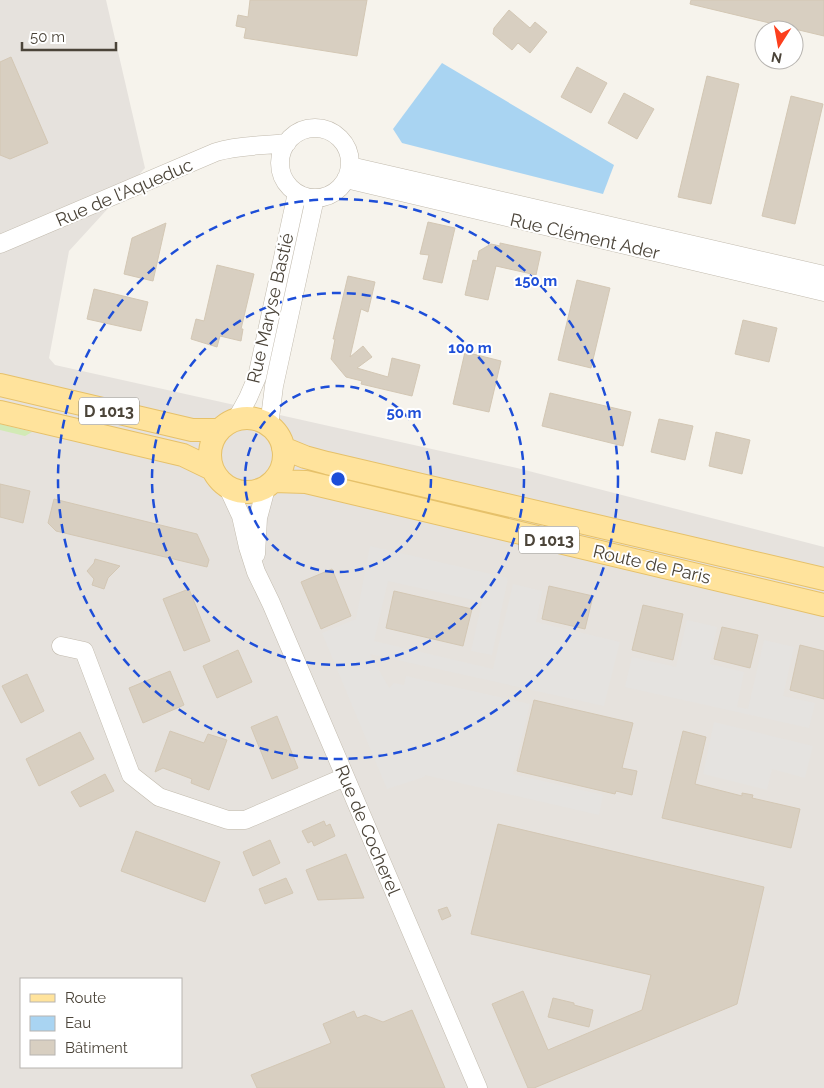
<svg xmlns="http://www.w3.org/2000/svg" width="824" height="1088" viewBox="0 0 824 1088" font-family="Raleway,sans-serif">
<style>
.industrial{fill:#e6e2dd;fill-rule:evenodd}
.green{fill:#d2eab5}
.parking{fill:#e5e3e0}
.water{fill:#a9d4f2}
.building{fill:#d8cfc1;stroke:#d3c7b4}
.lines{fill:none;stroke-linecap:round;stroke-linejoin:round}
.minor-casing{stroke:#c2bbae;stroke-width:19}
.major-casing{stroke:#e6c16a;stroke-width:24}
.minor{stroke:#fff;stroke-width:18}
.major{stroke:#ffe39c;stroke-width:22}
.ring{fill:none;stroke:#1d4ed8;stroke-width:2.5;stroke-dasharray:9 6}
.labels{text-anchor:middle;dominant-baseline:central;stroke-width:4;stroke-linejoin:round;paint-order:stroke}
.shield{fill:#fff;stroke:#817c74;stroke-width:1}
.shield-label{font-size:16px;font-weight:bold;fill:#4b4439}
.street-label{font-size:18px;fill:#4b4439;stroke:#fff}
.centre{fill:#1d4ed8;stroke:#fff;stroke-width:2.5}
.ring-label{font-size:15px;text-anchor:middle;font-weight:bold;fill:#1d4ed8;stroke:#fff;stroke-width:4;stroke-linejoin:round;paint-order:stroke}
</style>
<rect width="100%" height="100%" fill="#f6f3ec"/>
<path class="industrial" d="M0,0H106L145,168L69,251L49,358L55,365L517,468L824,547V1088H0ZM21,979H181V1067H21Z"/>
<path class="green" d="M0,424L32,432L25,436L0,430Z"/>
<path class="parking" d="M370,546L508,578L492,655L471,651L482,602L388,581L374,641L493,669L513,584L542,591L536,622L620,642L604,706L370,654L389,688L394,683L404,685L406,676L530,704L513,774L603,795L599,815L425,775L424,777L387,789L322,633L356,619Z
M687,620L717,627L710,664L744,672L737,707L748,709L764,640L794,647L783,696L815,703L809,728L625,687L632,657L676,667Z
M714,722L813,746L805,778L772,769L767,790L703,774Z"/>
<path class="water" d="M442,63L614,165L603,194L402,143L393,129Z"/>
<path class="building" d="M250,0H367L357,56L244,38L246,28L236,26L238,15L248,17Z
M691,0H824V36L690,4Z
M509,10L530,28L535,22L547,32L530,53L518,43L512,50L493,34L494,28Z
M11,57L48,143L10,159L0,155V62Z
M577,67L607,83L591,113L561,97Z
M707,76L739,84L711,204L678,197Z
M624,93L654,109L637,139L608,123Z
M791,96L823,104L795,224L762,216Z
M428,222L455,228L442,283L423,279L429,255L420,254Z
M166,223L153,281L124,274L132,238Z
M500,243L541,252L536,275L496,266L488,300L465,295L473,260L477,261L479,251L491,244L500,246Z
M217,265L254,274L241,329H243L241,341L220,336L217,347L191,339L196,319L204,321Z
M348,276L375,282L368,312L361,309L350,357L363,346L372,357L357,368L388,377L392,358L420,365L412,396L361,384L362,381L346,377L331,359L335,339H333Z
M577,280L610,288L591,368L558,360Z
M94,289L148,302L141,331L87,319Z
M743,320L777,328L769,362L735,354Z
M465,352L501,361L489,412L453,404Z
M550,393L631,412L623,446L542,426Z
M659,419L693,426L685,460L651,452Z
M716,432L750,440L742,474L709,466Z
M0,484L30,491L23,523L0,517Z
M54,499L197,534L209,560L207,567L56,531L48,523Z
M95,559L120,566L108,578L104,589L92,585L94,579L87,571L94,563Z
M332,569L351,616L321,629L301,582Z
M549,586L593,596L585,629L542,619Z
M189,589L210,641L184,651L163,599Z
M394,591L472,609L463,646L386,628Z
M643,605L683,614L673,660L632,650Z
M722,627L758,635L750,668L714,659Z
M800,645L824,651V699L790,690Z
M238,650L252,682L217,698L203,666Z
M170,671L184,705L143,723L129,688Z
M27,674L44,711L21,723L2,686Z
M534,700L633,723L622,768L637,771L632,795L616,791L615,794L517,771Z
M277,716L298,768L272,779L251,727Z
M170,731L204,743L208,734L227,740L209,790L191,783L192,779L163,768L155,772Z
M683,731L706,737L695,784L742,796V793L753,795L752,798L800,809L791,848L662,818Z
M80,732L94,759L39,786L26,759Z
M105,774L114,791L80,807L71,792Z
M324,821L326,826L330,824L335,836L314,846L312,841L308,843L302,831Z
M498,824L764,887L737,1004L534,1088H528L492,1004L523,991L548,1050L642,1010L651,975L471,934Z
M136,831L220,862L205,902L121,871Z
M270,840L280,863L253,876L243,852Z
M346,854L364,898L318,900L306,870Z
M286,878L293,893L265,904L259,889Z
M447,907L451,916L442,920L438,910Z
M553,998L574,1003V1005L593,1010L589,1027L548,1017Z
M412,1010L445,1088H257L251,1075L331,1043L323,1024L354,1011L357,1018L365,1015L383,1022Z"/>
<g class="lines">
<defs>
<path id="minor" d="M280 163a35 35 0 1 1 70 0a35 35 0 1 1-70 0Z
M350,166L824,275
M346,179L824,292
M0,244L216,152C239,145 263,146 287,143
M236,420L248,398L257,377L297,193
M269,426L274,386L315,198
M228,488L241,516L248,547L256,572L271,603L478,1088
M256,554L258,518L266,488
M61,646L84,651L131,775L159,797L228,820H245L345,777"/>
<path id="major" d="M0,385L192,430H219
M0,412L183,455L212,469
M210 455a37 37 0 1 1 74 0a37 37 0 1 1-74 0Z
M283,448L305,457L327,463L824,579
M274,481L306,482L824,605"/>
</defs>
<use href="#minor" class="minor-casing"/>
<use href="#major" class="major-casing"/>
<use href="#minor" class="minor"/>
<use href="#major" class="major"/>
</g>
<g class="ring">
<circle cx="338" cy="479" r="93"/>
<circle cx="338" cy="479" r="186"/>
<circle cx="338" cy="479" r="280"/>
</g>
<g class="labels">
<g class="shield">
<rect x="79" y="397.5" width="60" height="27" rx="4"/>
<rect x="519" y="526.5" width="60" height="27" rx="4"/>
</g>
<g class="shield-label">
<text x="109" y="411">D 1013</text>
<text x="549" y="540">D 1013</text>
</g>
<g class="street-label">
<text transform="translate(124 192) rotate(-23)">Rue de l'Aqueduc</text>
<text transform="translate(585 236) rotate(13)">Rue Clément Ader</text>
<text transform="translate(270 308) rotate(-77)">Rue Maryse Bastié</text>
<text transform="translate(652 564) rotate(13)">Route de Paris</text>
<text transform="translate(368 830) rotate(67)">Rue de Cocherel</text>
</g>
</g>
<circle cx="338" cy="479" r="8" class="centre"/>
<g class="ring-label">
<text x="536" y="286">150 m</text>
<text x="470" y="353">100 m</text>
<text x="404" y="418">50 m</text>
</g>
<rect x="20" y="978" width="162" height="90" fill="#ffffff" stroke="#b7b4b0"/>
<rect x="30" y="994" width="25" height="8" fill="#ffe39c" stroke="#b7b4b0"/>
<text x="65" y="1003" font-size="15" fill="#4b4439">Route</text>
<rect x="30" y="1016" width="25" height="15" fill="#a9d4f2" stroke="#b7b4b0"/>
<text x="65" y="1028" font-size="15" fill="#4b4439">Eau</text>
<rect x="30" y="1040" width="25" height="15" fill="#d8cfc1" stroke="#b7b4b0"/>
<text x="65" y="1053" font-size="15" fill="#4b4439">Bâtiment</text>
<g transform="translate(779 45) rotate(191)"><circle r="24" fill="#ffffff" stroke="#b7b4b0"/>
<path d="M0-4L9 19L0 12L-9 19Z" fill="#fc3f1d"/>
<text y="-8" font-size="14" font-weight="bold" text-anchor="middle" fill="#4b4439">N</text>
</g>
<path d="M22 42v8h94v-8" fill="none" stroke="#4b4439" stroke-width="2.5"/>
<text x="30" y="42" font-size="15" fill="#4b4439" stroke="#ffffff" stroke-width="4" paint-order="stroke">50 m</text>
</svg>
